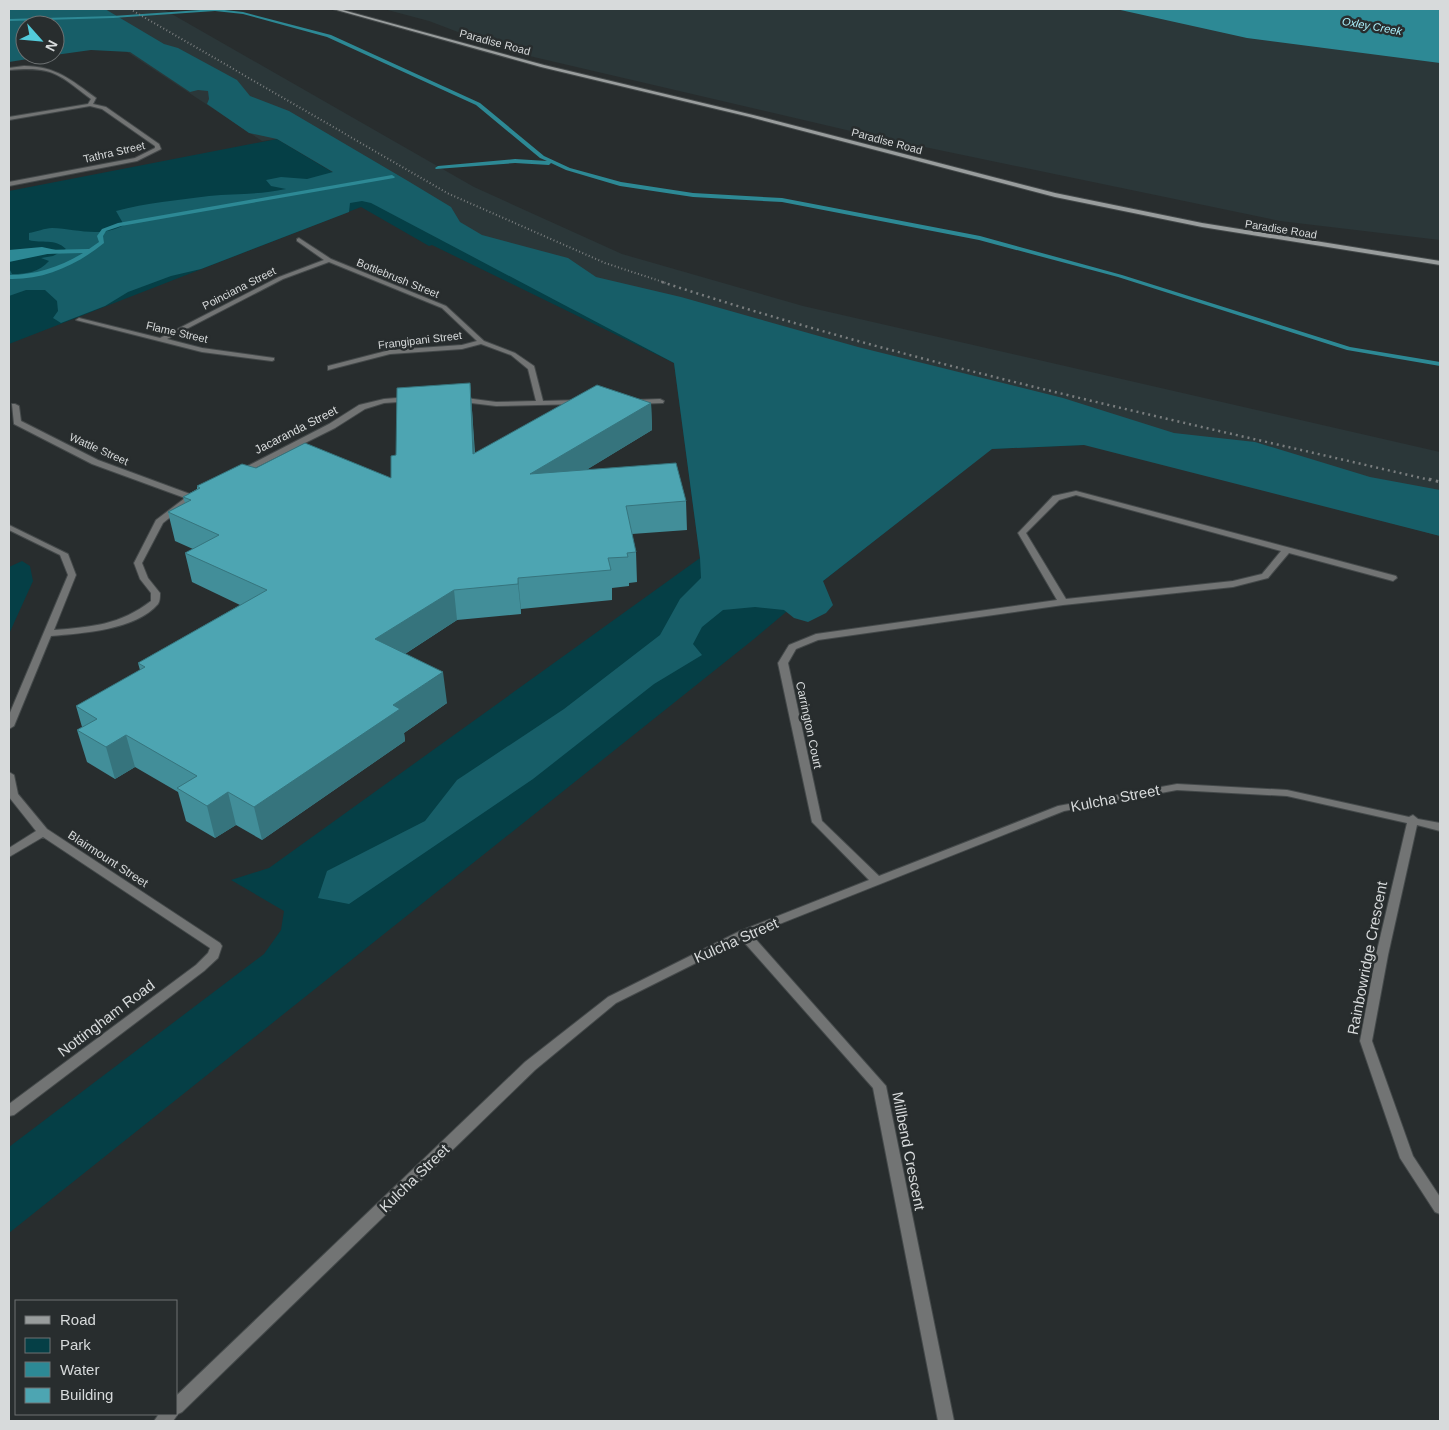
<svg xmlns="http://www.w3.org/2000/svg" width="1449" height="1430" viewBox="0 0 1449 1430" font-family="Helvetica,sans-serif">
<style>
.built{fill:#2b3739}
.green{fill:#053f46}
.forest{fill:#175e68}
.water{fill:#2d8995}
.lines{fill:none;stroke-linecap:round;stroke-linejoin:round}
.stream{fill:#2d8995;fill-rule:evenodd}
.street-casing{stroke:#44494a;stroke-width:2}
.secondary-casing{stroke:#44494a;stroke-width:2}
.street{fill:#727474;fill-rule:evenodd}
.secondary{fill:#999d9d;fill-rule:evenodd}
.rail-far2{stroke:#797d7e;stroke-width:2;stroke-dasharray:1 2.5;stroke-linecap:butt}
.rail-far1{stroke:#797d7e;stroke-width:2.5;stroke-dasharray:2 4;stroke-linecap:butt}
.rail{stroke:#797d7e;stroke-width:3;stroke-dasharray:2.5 4.5;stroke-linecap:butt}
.wall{fill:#428e99}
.shaded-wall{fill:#36747d}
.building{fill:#4da5b2;stroke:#36747d}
.labels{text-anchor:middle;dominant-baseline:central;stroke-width:5;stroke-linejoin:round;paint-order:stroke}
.far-water-label{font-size:11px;font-style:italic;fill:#acf0fb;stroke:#282d2e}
.far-street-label{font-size:11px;fill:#d7dadb;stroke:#282d2e}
.street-label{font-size:12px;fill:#d7dadb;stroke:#282d2e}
.near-street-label{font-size:15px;fill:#d7dadb;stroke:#282d2e}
</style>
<rect width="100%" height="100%" fill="#282d2e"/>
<path class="built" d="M62,9H163L474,187L622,254L803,306L1440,452V536L806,368L374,197L277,139L262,141Z
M384,9H1440V240L1280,221L872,136L508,51L429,21Z"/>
<path class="green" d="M277,139L374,197L441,232L1084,445L991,449L823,581L754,639L9,1233V1147L264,954L281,930L284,911L231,880L269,868L700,558L674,363L432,245L429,246L361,207L9,344V191Z
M22,561L30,566L33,581L9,634V567Z"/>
<path class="forest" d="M9,9H105L164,44L178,48L237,80L250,96L289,111L408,181L451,207L460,222L482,235L568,258L596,277L681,297L858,347L1063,398L1174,433L1255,442L1370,477L1440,490V536L1084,445L992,449L823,581L833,605L826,613L808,622L794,618L784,610L755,607L723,610L702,627L693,644L702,655L654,684L533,779L349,904L318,898L327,871L425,821L457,780L564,709L660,635L680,599L701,578L700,558L674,363L371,203L362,201L350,203L349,212L201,269L171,276L128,292L105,306L61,323L53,318L58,311L57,301L45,290H26L9,296V268L12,274C27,274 39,272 49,261L41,258L53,256L66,249C55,238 42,244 29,240V233C36,232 45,228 52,228C76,229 101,238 124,225L116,211C146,203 178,200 209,196C235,193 260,195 286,189L271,186L266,180L281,177L307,179L333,172L277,139L249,133L207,104L209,99L208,91L198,90L190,92L130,52L91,50L55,55V25H25V55H53L9,62Z"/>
<path class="water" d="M1116,9H1440V63L1247,38Z
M42,247L56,250L57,252L9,262V250Z"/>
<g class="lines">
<path class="stream" d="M215,9L243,12L331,35L480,103L544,156L570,168L621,182L693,193L782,198L980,236L1122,275L1350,347L1440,362V366L1347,350L1118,277L979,240L782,202L693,197L620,186L566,170L551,163L549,165L515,163L436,169L435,168L438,166L515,159L547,161L540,158L476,105L327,37L243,14L215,11L113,18L9,21V19L113,16Z
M392,175L395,177L394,178L121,226L106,231L103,236L104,243C77,265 44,280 9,279V275C35,275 60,267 83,253L44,254L41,252L44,250L89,249L99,242L97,236L102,229L118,223Z"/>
<defs>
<path id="street" d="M24,66C56,66 71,80 96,98L93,104L106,107L159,144L161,149L137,161L9,186V182L135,158L155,148V146L102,109L90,106L9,120V117L88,104L91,99C58,74 53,66 9,70V68Z
M299,238L331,259L446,306L484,341L515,353L534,366L543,401L579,400L583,402L579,404L496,406L455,401L454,399L458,397L496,402L536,401L528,369L511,355L481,344L462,349L390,354L328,370V366L390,350L462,345L477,341L442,308L329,262L283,279L167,339L202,348L274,358V360L272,361L202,352L76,320L79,318L160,338L279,277L324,260L297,241V239Z
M409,397L413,399L412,401L384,403L365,409L335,428L241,475H235L234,473L329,424L359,405L384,399Z
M660,399L664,401L663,403L633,404L629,402L633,400Z
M12,404H15L19,406L21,421L98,460L190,494L194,493L198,495L163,523L142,563L148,578L160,593C160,597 160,601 158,604C136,630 83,633 51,636L14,726L9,729V715L68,575L60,555L9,530V525L68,554L76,575L54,630C91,627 120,625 151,601V593L140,579L134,563L156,520L185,498L92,464L14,424Z
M1076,491L1396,576L1397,578L1393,581L1289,553L1268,578L1233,587L1063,605L818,640L796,649L788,663L822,821L879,876L1058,806L1177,784L1287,790L1409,817L1413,815L1418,819L1440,823V831L1417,825L1388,955L1372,1041L1413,1156L1440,1197V1214L1435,1212L1400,1158L1360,1041L1376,955L1407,823L1287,796L1177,790L1064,811L752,935L886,1086L954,1421H938L873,1088L742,940L616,1003L535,1070L182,1412L178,1414L173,1421H154L159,1414H176V1396L525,1062L608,997L740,931L869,880L812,822L778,663L789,645L816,634L1057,600L1018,533L1053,496ZM1076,495L1281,551L1262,574L1233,581L1066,599L1026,533L1059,500Z
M9,772L14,775L18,794L47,829L220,943L222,946L218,958L204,971L14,1115L9,1116V1104L196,965L208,953L210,948L43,837L9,857V848L36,831L9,797Z"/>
<path id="secondary" d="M333,9H339L544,65L753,115L1055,193L1202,223L1440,261V265L1202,227L1055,197L750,117L541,67Z"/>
</defs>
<use href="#street" class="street-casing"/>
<use href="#secondary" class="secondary-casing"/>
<use href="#street" class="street"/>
<use href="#secondary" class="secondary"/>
<path class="rail-far2" d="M130,9L447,193L605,263L666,283"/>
<path class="rail-far1" d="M662,282C914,365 1176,420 1434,481"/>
<path class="rail" d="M1429,479L1440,482"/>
</g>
<path class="wall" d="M470,383L472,410L475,453L651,403L652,430L586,470L686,501L687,530L632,534L636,552L637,582L629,583V586L612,588V600L521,609V614L457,620L405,654L447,703L404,733L405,741L262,840L236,825L215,838L186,821L178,792L135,767L115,779L87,762L77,730L82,727L76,706L140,670L138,663L240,605L192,582L185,553L193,549L175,541L168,512L185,503L183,497L197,489V486L256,468L391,478L396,455Z"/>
<path class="shaded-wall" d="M470,383L472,410L476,482L473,454Z
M651,403L652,430L532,503L530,474Z
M518,578L521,609V614L518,584Z
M454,590L457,620L380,670L375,639Z
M443,672L447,703L404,733L405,741L262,840L254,807L393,705Z
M126,735L135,767L115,779L106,747Z
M228,792L236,825L215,838L207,806Z"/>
<path class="building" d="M470,383L473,454L597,385L651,403L530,474L676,463L686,501L626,506L636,552L627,553L628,557L608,558L611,570L518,578V584L454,590L375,639L443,672L393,705L400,709L254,807L228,792L207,806L177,788L197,776L126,735L106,747L77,730L97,719L76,706L145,667L138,663L267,590L185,553L219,535L168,512L191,500L183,497L200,488L197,486L242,464L256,468L305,443L391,478V456L396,455L397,388Z"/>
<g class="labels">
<g class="far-water-label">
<text transform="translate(1372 26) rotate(10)">Oxley Creek</text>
</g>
<g class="far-street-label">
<text transform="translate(495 42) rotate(15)">Paradise Road</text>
<text transform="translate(887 141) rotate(15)">Paradise Road</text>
<text transform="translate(114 152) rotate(-13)">Tathra Street</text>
<text transform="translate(1281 229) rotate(9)">Paradise Road</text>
<text transform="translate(398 278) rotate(22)">Bottlebrush Street</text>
<text transform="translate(239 288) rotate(-27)">Poinciana Street</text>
<text transform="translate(177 332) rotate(13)">Flame Street</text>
<text transform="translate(420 340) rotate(-7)">Frangipani Street</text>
<text transform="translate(99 449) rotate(24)">Wattle Street</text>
</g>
<g class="street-label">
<text transform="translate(296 430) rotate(-27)">Jacaranda Street</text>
<text transform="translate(809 725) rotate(78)">Carrington Court</text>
<text transform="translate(108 859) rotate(33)">Blairmount Street</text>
</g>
<g class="near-street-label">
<text transform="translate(1115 798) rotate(-11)">Kulcha Street</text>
<text transform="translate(736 940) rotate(-24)">Kulcha Street</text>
<text transform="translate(1367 958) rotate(-79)">Rainbowridge Crescent</text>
<text transform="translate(106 1018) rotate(-37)">Nottingham Road</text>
<text transform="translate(909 1151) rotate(79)">Millbend Crescent</text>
<text transform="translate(414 1178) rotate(-44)">Kulcha Street</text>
</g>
</g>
<rect width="1449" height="1430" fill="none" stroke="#d7dadb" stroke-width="20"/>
<rect x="15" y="1300" width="162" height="115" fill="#282d2e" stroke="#6e7273"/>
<rect x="25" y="1316" width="25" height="8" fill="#999d9d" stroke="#6e7273"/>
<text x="60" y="1325" font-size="15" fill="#d7dadb">Road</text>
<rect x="25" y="1338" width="25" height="15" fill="#053f46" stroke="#6e7273"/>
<text x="60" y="1350" font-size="15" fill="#d7dadb">Park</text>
<rect x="25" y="1362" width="25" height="15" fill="#2d8995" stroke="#6e7273"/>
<text x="60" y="1375" font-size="15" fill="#d7dadb">Water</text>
<rect x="25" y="1388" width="25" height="15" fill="#4da5b2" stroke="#6e7273"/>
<text x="60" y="1400" font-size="15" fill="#d7dadb">Building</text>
<g transform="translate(40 40) rotate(117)"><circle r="24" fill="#282d2e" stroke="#6e7273"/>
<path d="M0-4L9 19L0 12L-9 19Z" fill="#53cbdb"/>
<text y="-8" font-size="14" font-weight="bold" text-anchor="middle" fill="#d7dadb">N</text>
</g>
</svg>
